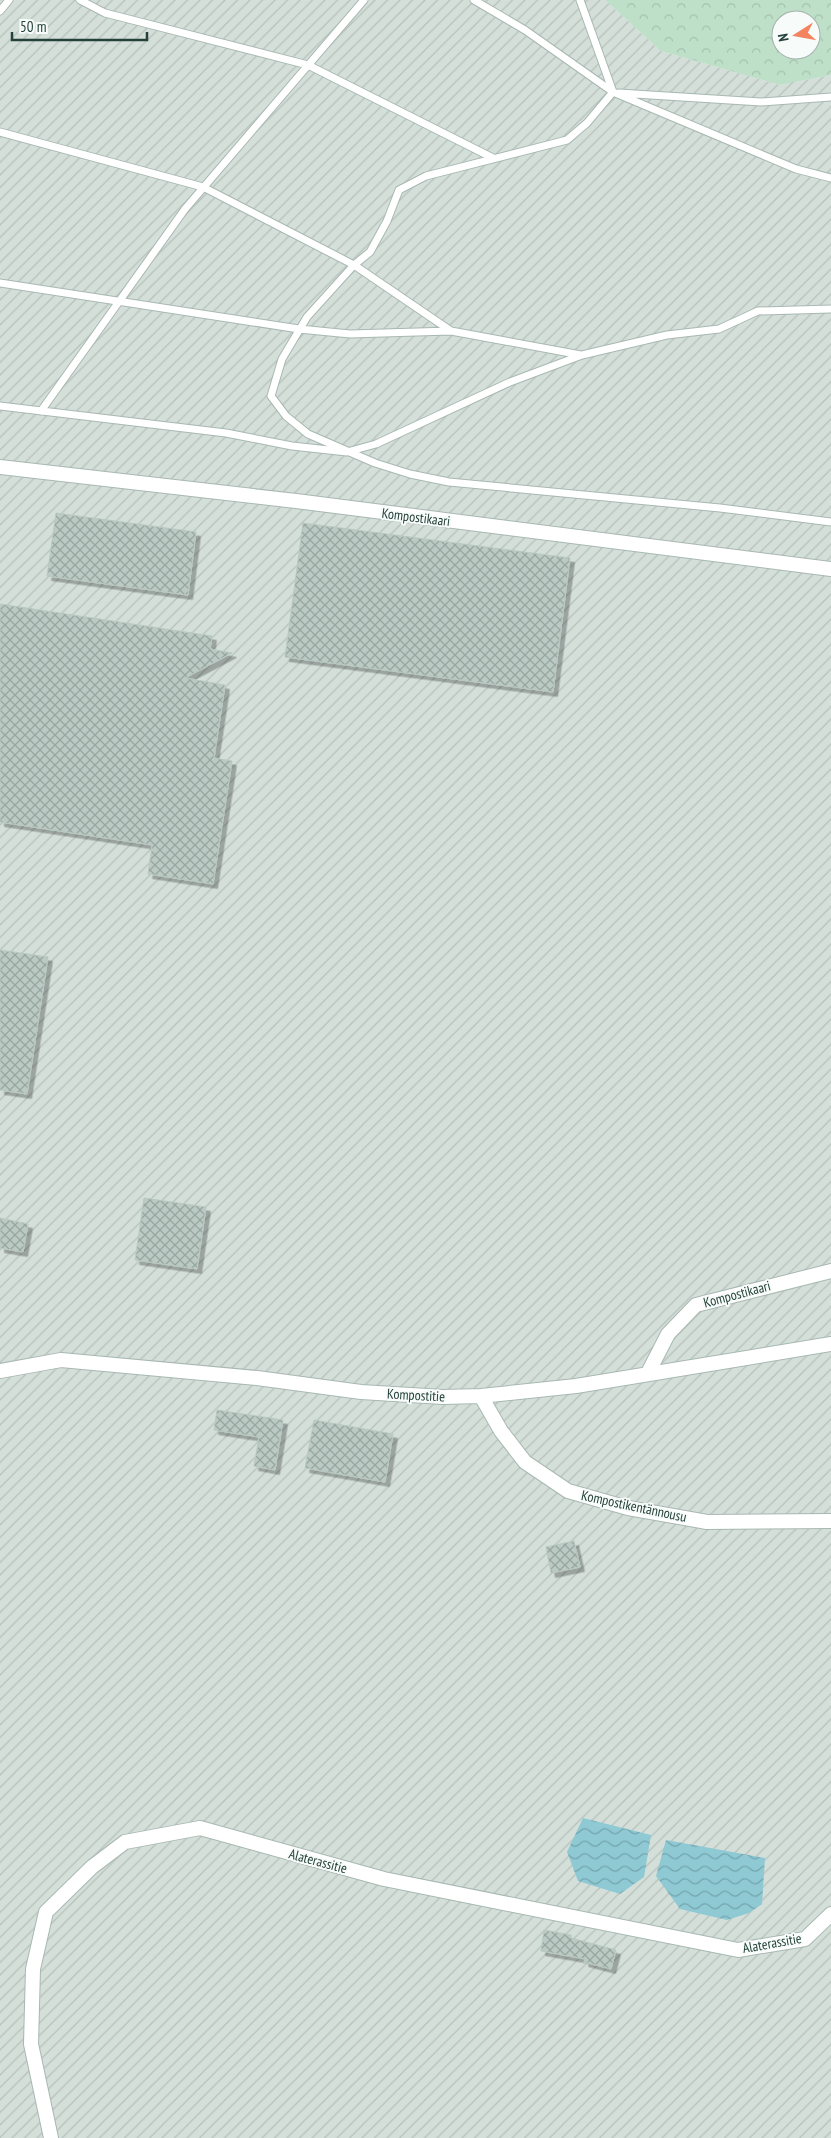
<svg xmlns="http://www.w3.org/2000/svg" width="831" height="2138" viewBox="0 0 831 2138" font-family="'PT Sans Narrow',sans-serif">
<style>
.industrial{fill:url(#industrial-furrows)}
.forest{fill:url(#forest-crowns);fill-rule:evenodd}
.water{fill:url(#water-waves)}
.building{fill:url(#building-cross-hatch);stroke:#b8c9c2;filter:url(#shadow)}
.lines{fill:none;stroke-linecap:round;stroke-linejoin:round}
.service-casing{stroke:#a8b8b2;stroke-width:9}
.minor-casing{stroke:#a8b8b2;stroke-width:16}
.service{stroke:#fff;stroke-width:7}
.minor{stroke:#fff;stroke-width:14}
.labels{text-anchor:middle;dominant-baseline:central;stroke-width:4;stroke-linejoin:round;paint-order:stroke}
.street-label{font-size:14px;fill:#24423a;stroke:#f7fbf9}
</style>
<defs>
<pattern id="industrial-furrows" width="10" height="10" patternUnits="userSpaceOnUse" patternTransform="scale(1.25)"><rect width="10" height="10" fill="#d4dfda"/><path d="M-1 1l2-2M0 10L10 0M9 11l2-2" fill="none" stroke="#b6c1bc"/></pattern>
<pattern id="forest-crowns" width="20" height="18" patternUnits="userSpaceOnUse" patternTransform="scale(1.25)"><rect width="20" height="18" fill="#bfe0c8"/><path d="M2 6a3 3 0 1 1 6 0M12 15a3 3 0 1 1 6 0" fill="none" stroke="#a4c1ad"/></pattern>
<pattern id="water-waves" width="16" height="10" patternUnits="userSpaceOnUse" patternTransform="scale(1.25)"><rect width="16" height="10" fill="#8ec9d4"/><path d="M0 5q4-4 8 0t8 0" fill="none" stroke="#74a5ad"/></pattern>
<pattern id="building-cross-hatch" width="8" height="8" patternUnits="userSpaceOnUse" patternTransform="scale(1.25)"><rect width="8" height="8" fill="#bbcac4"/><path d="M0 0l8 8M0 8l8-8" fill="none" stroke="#98a6a0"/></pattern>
<filter id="shadow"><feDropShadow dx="4.5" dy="4.5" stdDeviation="0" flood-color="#0004"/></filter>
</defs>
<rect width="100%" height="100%" fill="#e6efeb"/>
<path class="industrial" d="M0,0H605L661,51L780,85L831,75V2138H0Z"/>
<path class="forest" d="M605,0H831V75L780,85L661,51ZM781,20H811V50H781Z"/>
<path class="water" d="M583,1818L651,1835L644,1877L620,1894L578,1881L567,1852Z
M666,1840L765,1858L762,1904L749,1913L727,1920L680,1909L656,1876Z"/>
<path class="building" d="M56,513L196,532L188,595L47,576Z
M303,523L570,558L553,692L285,657Z
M0,604L212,636L210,649L232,653L185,678L225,685L214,758L232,761L213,884L148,874L152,845L0,822Z
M0,950L48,957L27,1094L0,1090Z
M144,1198L206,1207L197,1269L135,1260Z
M0,1218L28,1224L23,1252L0,1248Z
M217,1410L283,1420L275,1470L254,1466L259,1437L214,1430Z
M314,1420L393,1434L385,1482L305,1468Z
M574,1541L580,1567L551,1573L546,1547Z
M544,1930L571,1935V1938L616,1950L611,1969L584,1962L585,1959L541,1951Z"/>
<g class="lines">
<defs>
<path id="service" d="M80,0L105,13L308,65L493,158
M474,0L525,30L613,92L796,169L831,178
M580,0L613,92L587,123L567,140L426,176L399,190L387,221L370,252L354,265L307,317L282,359L271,396L286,416L308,434L375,463L410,474L449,482L720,508L831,522
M0,11L9,0
M619,93L761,102L831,97
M0,132L203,187L354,265L451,331L581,355
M0,283L299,329L350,334L451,331
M0,406L226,433L292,446L347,452L376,444L510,382L582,355L667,335L719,329L758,311L831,309
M41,411L185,209L364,0"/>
<path id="minor" d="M0,467L296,501L831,569
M0,1371L61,1360L257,1378L361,1392L443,1397L481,1396L576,1386L831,1344
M648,1373L668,1334L696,1305L831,1271
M481,1396L501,1431L525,1462L568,1491L628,1508L707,1522L831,1521
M51,2138L31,2044L33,1969L46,1912L92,1867L125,1842L200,1828L384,1879L738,1950L805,1939L831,1914"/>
</defs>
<use href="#service" class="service-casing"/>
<use href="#minor" class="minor-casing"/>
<use href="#service" class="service"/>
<use href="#minor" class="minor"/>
</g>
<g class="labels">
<g class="street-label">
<text transform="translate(416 517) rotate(7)">Kompostikaari</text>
<text transform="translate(737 1294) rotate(-15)">Kompostikaari</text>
<text transform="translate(416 1395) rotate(3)">Kompostitie</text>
<text transform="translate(634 1506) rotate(12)">Kompostikentännousu</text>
<text transform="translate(318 1861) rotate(15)">Alaterassitie</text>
<text transform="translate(772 1943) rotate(-10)">Alaterassitie</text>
</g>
</g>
<g transform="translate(796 35) rotate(259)"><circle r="24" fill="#f7fbf9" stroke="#a3b1ad"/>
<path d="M0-4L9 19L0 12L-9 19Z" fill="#f4845f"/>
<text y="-8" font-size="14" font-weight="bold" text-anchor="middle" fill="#24423a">N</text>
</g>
<path d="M12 32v8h135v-8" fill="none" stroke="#24423a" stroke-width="2.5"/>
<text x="20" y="32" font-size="15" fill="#24423a" stroke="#f7fbf9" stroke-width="4" paint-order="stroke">50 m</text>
</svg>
